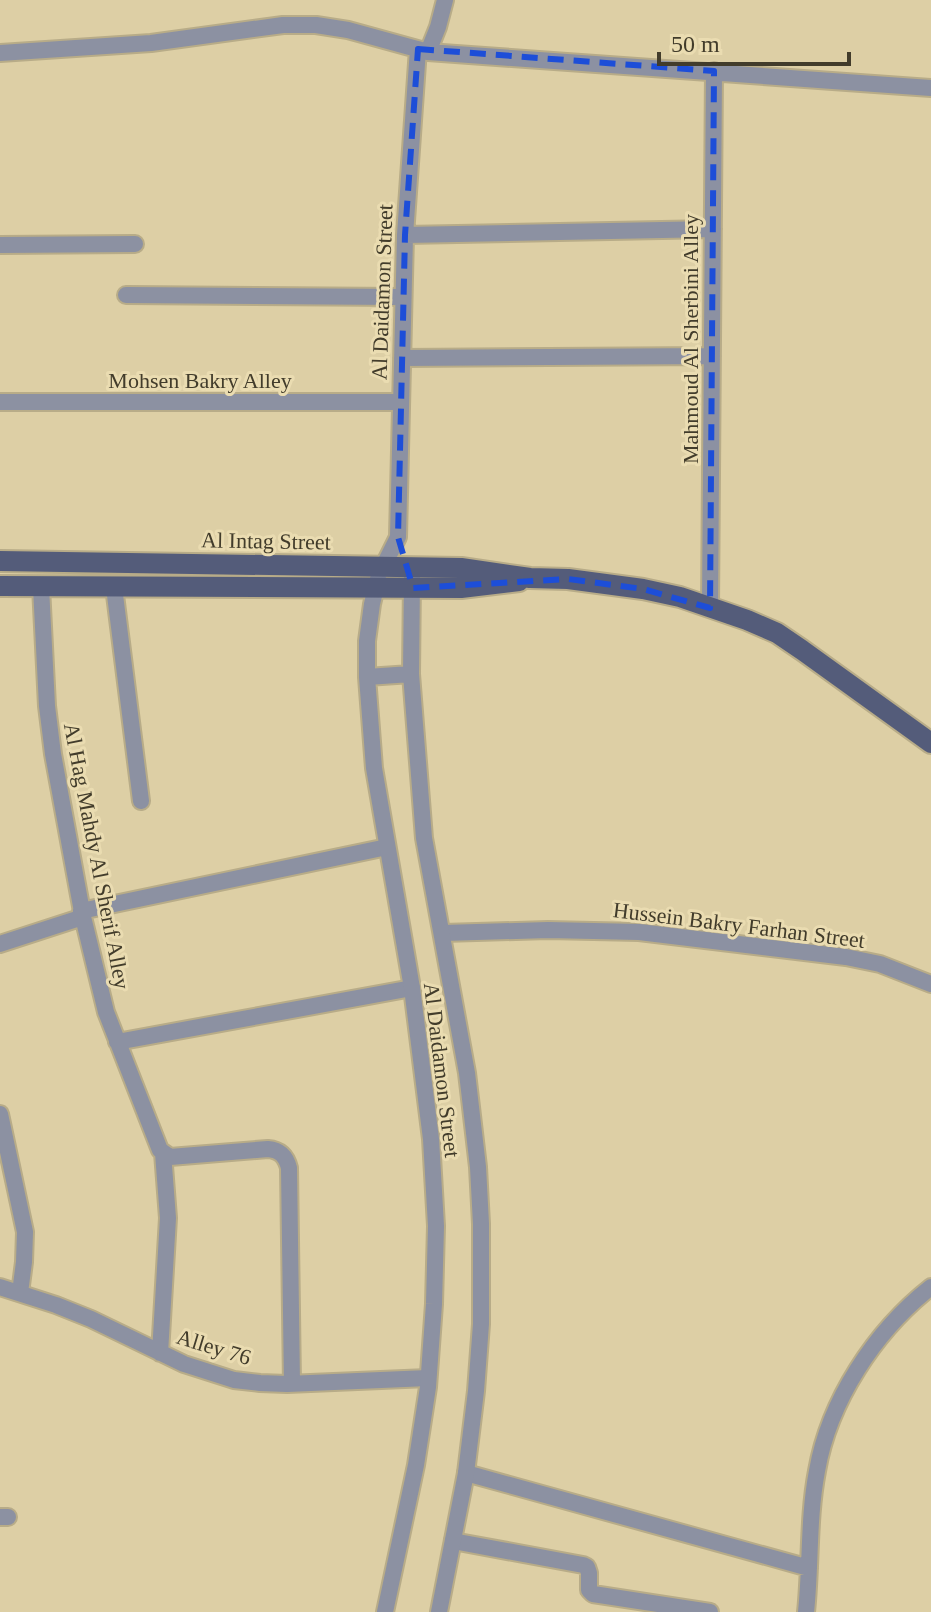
<svg xmlns="http://www.w3.org/2000/svg" width="931" height="1612" viewBox="0 0 931 1612" font-family="Georgia,serif">
<style>
.lines{fill:none;stroke-linecap:round;stroke-linejoin:round}
.minor-casing{stroke:#b8ac88;stroke-width:20}
.tertiary-casing{stroke:#b8ac88;stroke-width:20}
.primary-casing{stroke:#b8ac88;stroke-width:24}
.minor{stroke:#8c91a2;stroke-width:16}
.tertiary{stroke:#8c91a2;stroke-width:16}
.primary{stroke:#545c7a;stroke-width:20}
.marked{fill:none;stroke:#1d4ed8;stroke-width:6;stroke-dasharray:16 10;stroke-linejoin:round}
.labels{text-anchor:middle;dominant-baseline:central;stroke-width:6;stroke-linejoin:round;paint-order:stroke}
.street-label{font-size:22px;fill:#423c2b;stroke:#eadcb1}
</style>
<rect width="100%" height="100%" fill="#ddcfa5"/>
<g class="lines">
<defs>
<path id="minor" d="M428,52L438,27L445,0
M0,53L151,43L283,25H316L348,30L428,52L931,88
M405,235L713,229
M0,245L135,244
M126,295L403,297
M402,358L712,356
M0,402H400
M383,567L398,537L405,235L418,49
M41,587L47,706L53,754L83,917L106,1012L160,1150L170,1157L268,1149C280,1150 286,1156 289,1168L292,1384
M114,587L141,801
M710,608L714,71
M81,911L387,847
M443,933L548,930L639,932L846,957L880,964L931,984
M0,944L83,917
M117,1042L412,988
M0,1114L25,1232L24,1262L20,1293
M0,1287L56,1305L91,1319L184,1364L234,1380L260,1383L287,1384L428,1378
M160,1353L168,1218L163,1153
M466,1473L809,1568
M0,1517H8
M453,1541L583,1565L587,1567L589,1573V1590L593,1594L710,1612
M806,1612C811,1565 808,1518 817,1471C829,1401 875,1331 931,1287"/>
<path id="tertiary" d="M412,578L411,674L424,838L467,1073L478,1167L481,1224V1324L476,1391L466,1473L439,1612
M378,579L372,604L367,641V677L374,768L412,988L431,1139L436,1226L434,1304L428,1387L416,1465L385,1612
M367,677L411,674"/>
<path id="primary" d="M0,561L461,568L530,578L568,579L643,589L680,597L747,620L777,633L802,650L931,743
M0,586L461,588L519,581"/>
</defs>
<use href="#minor" class="minor-casing"/>
<use href="#tertiary" class="tertiary-casing"/>
<use href="#primary" class="primary-casing"/>
<use href="#minor" class="minor"/>
<use href="#tertiary" class="tertiary"/>
<use href="#primary" class="primary"/>
</g>
<path class="marked" d="M418,49L714,71L710,608L643,589L568,579L413,588L398,537L405,235Z"/>
<g class="labels">
<g class="street-label">
<text transform="translate(382 292) rotate(-88)">Al Daidamon Street</text>
<text transform="translate(690 339) rotate(-90)">Mahmoud Al Sherbini Alley</text>
<text x="200" y="380">Mohsen Bakry Alley</text>
<text transform="translate(266 541) rotate(1)">Al Intag Street</text>
<text transform="translate(97 856) rotate(79)">Al Hag Mahdy Al Sherif Alley</text>
<text transform="translate(739 925) rotate(7)">Hussein Bakry Farhan Street</text>
<text transform="translate(442 1070) rotate(83)">Al Daidamon Street</text>
<text transform="translate(214 1347) rotate(17)">Alley 76</text>
</g>
</g>
<path d="M659 52v12h190v-12" fill="none" stroke="#423c2b" stroke-width="4"/>
<text x="671" y="52" font-size="24" fill="#423c2b" stroke="#eadcb1" stroke-width="6" paint-order="stroke">50 m</text>
</svg>
